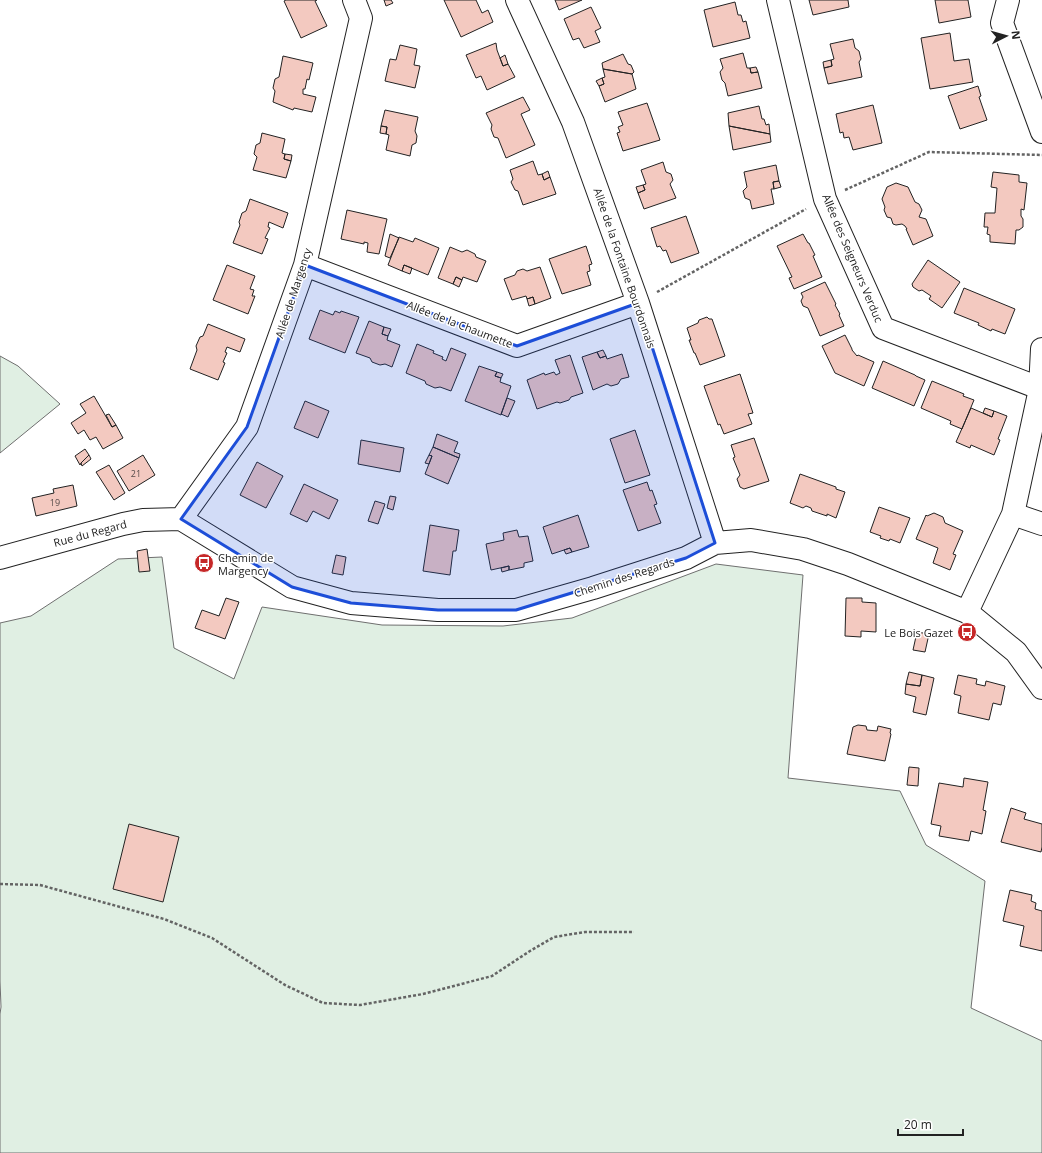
<svg xmlns="http://www.w3.org/2000/svg" width="1042" height="1153" viewBox="0 0 1042 1153" font-family="'Open Sans',sans-serif">
<style>
.green{fill:#e0efe3;stroke:#6f6f6f}
.building{fill:#f3c9c0;stroke:#222}
.lines{fill:none;stroke-linecap:round;stroke-linejoin:round}
.minor-casing{stroke:#222;stroke-width:24}
.path{stroke:#646464;stroke-width:2.5;stroke-dasharray:3 2;stroke-linecap:butt}
.minor{stroke:#fff;stroke-width:22}
.marked{fill:#1d4ed8;fill-opacity:0.2;stroke:#1d4ed8;stroke-width:3;stroke-linejoin:round}
.labels{text-anchor:middle;dominant-baseline:central;stroke-width:3;stroke-linejoin:round;paint-order:stroke}
.number-label{font-size:9px;fill:#564c4a}
.street-label{font-size:11px;fill:#222;stroke:#fff}
.poi-label{font-size:11px;fill:#222;stroke:#fff;text-anchor:start}
</style>
<rect width="100%" height="100%" fill="#fff"/>
<path class="green" d="M0,356L18,366L60,404L0,453Z
M162,557L174,648L234,679L262,607L382,625L503,626L572,618L716,564L803,575L788,778L900,791L926,845L985,881L971,1008L1042,1041V1153H0V1014L1,1007L0,981V623L31,616L118,559Z"/>
<path class="building" d="M286,0H317L315,1L327,26L301,38L284,1Z
M384,0H391L393,3L386,6Z
M444,0H476L482,13L488,10L493,22L461,37Z
M555,0H582L559,10Z
M809,0H848L849,7L813,15Z
M935,0H968L971,17L939,23Z
M735,2L738,15H741L743,22L746,21L750,38L713,47L704,10Z
M591,7L601,28L595,31L600,42L584,48L579,38L573,40L564,19Z
M950,33L954,61L969,59L973,82L930,89L921,38Z
M853,39L855,48L859,51L861,59L859,62L862,77L828,84L824,68L832,66L831,60L834,59L830,44Z
M496,43L497,50L503,66L508,64L515,77L487,90L481,76L476,78L466,55Z
M400,45L417,49L414,65L420,66L415,88L385,81L390,59L396,60Z
M743,53L747,68H750L751,73L758,72L762,88L728,96L725,83L722,80L720,72L723,68L720,59Z
M623,54L628,64L631,65L634,72L632,74L603,69L602,63Z
M505,55L508,64L503,66L500,58Z
M283,56L313,63L309,80L307,79L305,89H303V94L316,97L312,112L294,108L293,110L273,102L275,91L273,88L275,79L279,77Z
M831,60L832,66L824,68L823,62Z
M756,67L758,72L751,73L750,68Z
M603,69L632,74L636,89L605,102L599,86L604,84L602,78L605,77Z
M602,78L604,84L599,86L596,81Z
M978,86L981,96L979,97L987,120L960,129L948,96Z
M523,97L530,110L521,114L535,145L506,158L498,138L494,137L491,129L492,125L486,113Z
M647,103L660,140L623,151L617,133L620,132L618,127L623,125L618,112Z
M873,105L882,143L853,150L849,137L844,138L843,132L840,133L836,114Z
M759,106L762,119H764L766,125L769,124L770,134L729,126L728,113Z
M385,110L418,117L415,131L417,136L416,143L412,145L410,156L386,150L389,135L386,134L387,127L381,126Z
M381,126L387,127L386,134L380,133Z
M729,126L770,134L771,142L733,150Z
M262,133L285,139L282,153L285,154L284,159L291,161L286,178L253,170L257,157L254,154L256,145L260,143Z
M285,154L292,155L291,161L284,159Z
M533,161L538,175L542,174L544,180L550,177L556,194L523,205L518,191L515,190L511,182L513,179L510,170Z
M663,162L666,172L671,174L673,180L670,184L676,198L644,209L638,193L645,190L643,185L646,184L641,170Z
M776,165L779,181L773,182L774,189H771L774,204L752,209L750,200L745,198L743,191L747,187L744,172Z
M548,171L550,177L544,180L542,174Z
M993,172L1019,175V182L1027,183L1024,210L1021,209V216L1023,219V227L1019,230H1016L1015,244L990,242V235L987,234L988,227H984L985,213H995L997,188L991,187Z
M779,181L781,187L774,189L773,182Z
M896,183L908,187L915,202L919,204L922,210L919,217L926,219L933,236L913,245L906,229H907L905,226L902,224L896,225L893,224L891,218L887,217L884,210L885,207L882,199L887,187Z
M643,185L645,190L638,193L636,187Z
M250,199L288,213L283,228L269,222L268,227L270,228L265,238L268,239L262,254L233,243L240,225L239,222L242,213L246,211Z
M347,210L387,219L379,254L367,252L368,243L364,242V244L341,239Z
M686,216L699,253L671,263L666,250L663,251L660,246L657,247L651,228Z
M390,234L399,238L390,258L385,256Z
M803,234L808,243H809L815,255L813,256L822,277L794,289L789,278L792,277L777,246Z
M399,237L413,242L415,238L439,248L428,275L404,265L402,271L388,265Z
M586,246L592,264L589,265L590,271L587,272L591,285L562,294L549,259Z
M450,247L462,252L467,250L475,254L476,257L486,261L477,282L463,277L462,280L456,277L453,284L438,278Z
M928,260L960,282L942,308L929,299L931,296L922,290L919,291L913,287L912,284Z
M227,265L255,276L250,289L254,290L252,296H255L248,314L213,300Z
M404,265L412,268L410,274L402,271Z
M540,267L551,298L535,304L533,297L527,299L526,296L512,300L504,279L515,275L517,271L523,269L527,271Z
M456,277L462,280L459,287L453,284Z
M825,282L836,304L835,305L840,314L839,315L844,326L820,336L808,308L803,306L801,301L803,297L801,293Z
M964,288L1015,309L1005,334L992,329L991,331L978,325L979,323L954,313Z
M533,297L535,304L529,306L527,299Z
M320,310L333,315L335,311L340,313L341,311L359,317L345,353L309,339Z
M707,317L709,319H712L725,356L700,365L695,353H694L689,340H691L687,328L698,323L699,320Z
M369,321L384,327L382,334L388,336L387,340L400,345L392,367L385,364L380,365L372,362L370,358L356,353Z
M208,324L245,339L240,352L227,347L225,352L227,353L223,362L225,363L218,380L190,369L197,350L196,346L200,337L203,336Z
M384,327L391,329L388,336L382,334Z
M845,335L852,349V350L857,356L858,355L874,362L864,386L835,373L822,346Z
M417,344L434,351L433,353L443,357L442,359L446,361L451,348L466,354L451,391L440,387L435,388L426,384L425,381L406,373Z
M603,350L606,356L600,358L597,352Z
M597,352L600,358L606,356L607,359L622,354L629,377L621,379L618,384L611,386L607,384L593,390L582,357Z
M570,355L583,393L571,397L569,400L560,403L557,402L537,409L527,380L544,373L545,375L554,372L556,375L560,373L555,360Z
M883,361L915,375L916,376L925,380L914,406L872,388Z
M479,366L497,372L495,376L501,378L500,382L511,386L501,415L465,401Z
M497,372L503,374L501,378L495,376Z
M740,374L753,413L748,414L752,424L724,434L720,424L718,425L704,386Z
M932,381L964,394L963,396L974,400L962,429L950,424L951,421L921,408Z
M94,396L112,427L116,425L123,438L103,449L96,437L90,440L84,430L78,434L71,423L86,413L80,404Z
M507,398L515,401L508,417L501,414Z
M305,401L329,411L318,438L294,428Z
M971,408L992,417L994,411L1007,416L998,439L1000,440L994,455L971,445L970,448L956,442Z
M985,408L994,411L992,417L983,413Z
M109,414L116,425L112,427L106,415Z
M635,430L650,475L625,483L610,439Z
M437,434L458,442L454,452L460,454L459,458L433,447Z
M754,438L769,481L744,489L740,487L737,479L740,475L733,458L735,457L731,445Z
M361,440L404,448L400,472L358,464Z
M433,447L459,458L448,484L425,474L432,456L429,455Z
M85,449L89,455L81,463L80,465L75,456Z
M89,455L91,459L82,466L81,463Z
M143,455L155,475L129,491L117,471Z
M429,455L432,456L429,464L425,463Z
M257,462L283,476L266,508L240,495Z
M109,465L125,493L114,500L96,472Z
M800,474L836,487V489L845,492L836,518L827,514V516L812,511L811,508L806,506L803,508L790,503Z
M647,482L650,491L652,490L657,504L654,505L661,523L638,531L623,490Z
M304,484L338,500L329,519L313,511L307,522L290,514Z
M73,485L77,506L36,516L32,498L54,493L53,489Z
M390,496L396,497L393,510L387,508Z
M375,501L385,504L378,524L368,521Z
M879,507L910,518L900,543L890,539L889,541L880,538L881,536L870,532Z
M934,513L943,517L945,523L963,531L953,554L956,555L950,570L933,563L938,548L916,539L926,515L927,516Z
M578,515L589,547L572,552L570,548L552,554L543,527Z
M430,525L459,530L456,551H453L450,575L423,571Z
M517,530L519,537L528,536L533,561L524,563V567L509,570V566L491,570L486,544L504,540L503,533Z
M570,548L572,552L566,554L564,550Z
M147,549L150,571L139,572L137,551Z
M336,555L346,557L343,575L332,573Z
M509,566V570L502,572L501,568Z
M226,598L239,602L225,639L195,628L202,610L219,616Z
M846,598H862V602L876,603V632L861,631V637L845,636Z
M917,632L929,634L925,652L913,650Z
M909,672L922,675L920,686L906,684Z
M922,675L934,678L926,715L913,712L916,697L905,694L906,684L920,686Z
M958,675L977,679L976,684L985,686L986,681L1005,686L1001,705L993,703L989,720L958,713L961,696L954,694Z
M858,725L866,726L867,730L877,731L878,726L891,729L890,733L891,734L885,761L847,754L853,727Z
M909,767L919,768L918,786L907,785Z
M964,778L988,782L983,810L986,811L982,834L971,831L969,841L939,836L941,826L931,824L939,783L963,787Z
M1011,808L1026,813L1024,819L1042,824V847L1041,852L1001,842Z
M129,824L179,837L163,902L113,889Z
M1010,890L1032,895L1031,901L1036,903L1035,909L1042,911V951L1020,946L1024,926L1003,921Z"/>
<g class="lines">
<defs>
<path id="minor" d="M517,0L573,122L638,303L715,543
M778,0L825,199L883,328L1042,389
M1008,0L1002,23L1042,132
M305,265L517,346L638,303
M1013,514L1042,524
M181,519L292,587L351,603L438,610H516L593,588L686,558L715,543L751,540L803,549L848,564L967,612L1016,652L1042,688
M181,519L247,427L305,265L361,18L354,0
M0,558L123,524L143,520L181,519
M967,612L1013,514L1040,389L1042,349"/>
</defs>
<use href="#minor" class="minor-casing"/>
<path class="path" d="M845,190L929,152L1042,155
M657,292L806,209
M0,884L40,885L164,919L212,938L285,985L323,1003L360,1005L423,994L492,976L530,951L554,937L585,932H634"/>
<use href="#minor" class="minor"/>
</g>
<path class="marked" d="M305,265L517,346L638,303L715,543L686,558L516,610H438L351,603L292,587L181,519L247,427Z"/>
<defs>
<symbol id="bus-disc" viewBox="-11 -11 22 22"><circle r="9.5" fill="#c62828" stroke="#fff"/><path d="M-5-6H5V4H4V6H2V4H-2V6H-4V4H-5ZM-3.5-4V0h7V-4ZM-3.5 1.2v1.5H-2V1.2ZM2 1.2v1.5H3.5V1.2Z" fill="#fff"/></symbol>
</defs>
<g fill-rule="evenodd">
<use href="#bus-disc" x="193" y="552" width="22" height="22"/>
<use href="#bus-disc" x="956" y="621" width="22" height="22"/>
</g>
<g class="labels">
<g class="number-label">
<text x="136" y="473">21</text>
<text x="55" y="502">19</text>
</g>
<g class="street-label">
<text transform="translate(853 258) rotate(67)">Allée des Seigneurs Verduc</text>
<text transform="translate(625 268) rotate(71)">Allée de la Fontaine Bourdonnais</text>
<text transform="translate(293 293) rotate(-72)">Allée de Margency</text>
<text transform="translate(460 324) rotate(21)">Allée de la Chaumette</text>
<text transform="translate(90 533) rotate(-15)">Rue du Regard</text>
<text transform="translate(624 577) rotate(-18)">Chemin des Regards</text>
</g>
<g class="poi-label">
<text x="218" y="557">Chemin de<tspan x="218" dy="13">Margency</tspan></text>
<text x="953" y="632" text-anchor="end">Le Bois Gazet</text>
</g>
</g>
<g transform="translate(1006 36) rotate(84)" stroke="#ffffff" stroke-width="3" paint-order="stroke">
<path d="M0-3L7 15L0 10L-7 15Z" fill="#222222"/>
<text y="-6" font-size="11" font-weight="bold" text-anchor="middle" fill="#222222">N</text>
</g>
<path d="M898 1129v6h65v-6" fill="none" stroke="#222222" stroke-width="2"/>
<text x="904" y="1129" font-size="12" fill="#222222" stroke="#ffffff" stroke-width="3" paint-order="stroke">20 m</text>
</svg>
